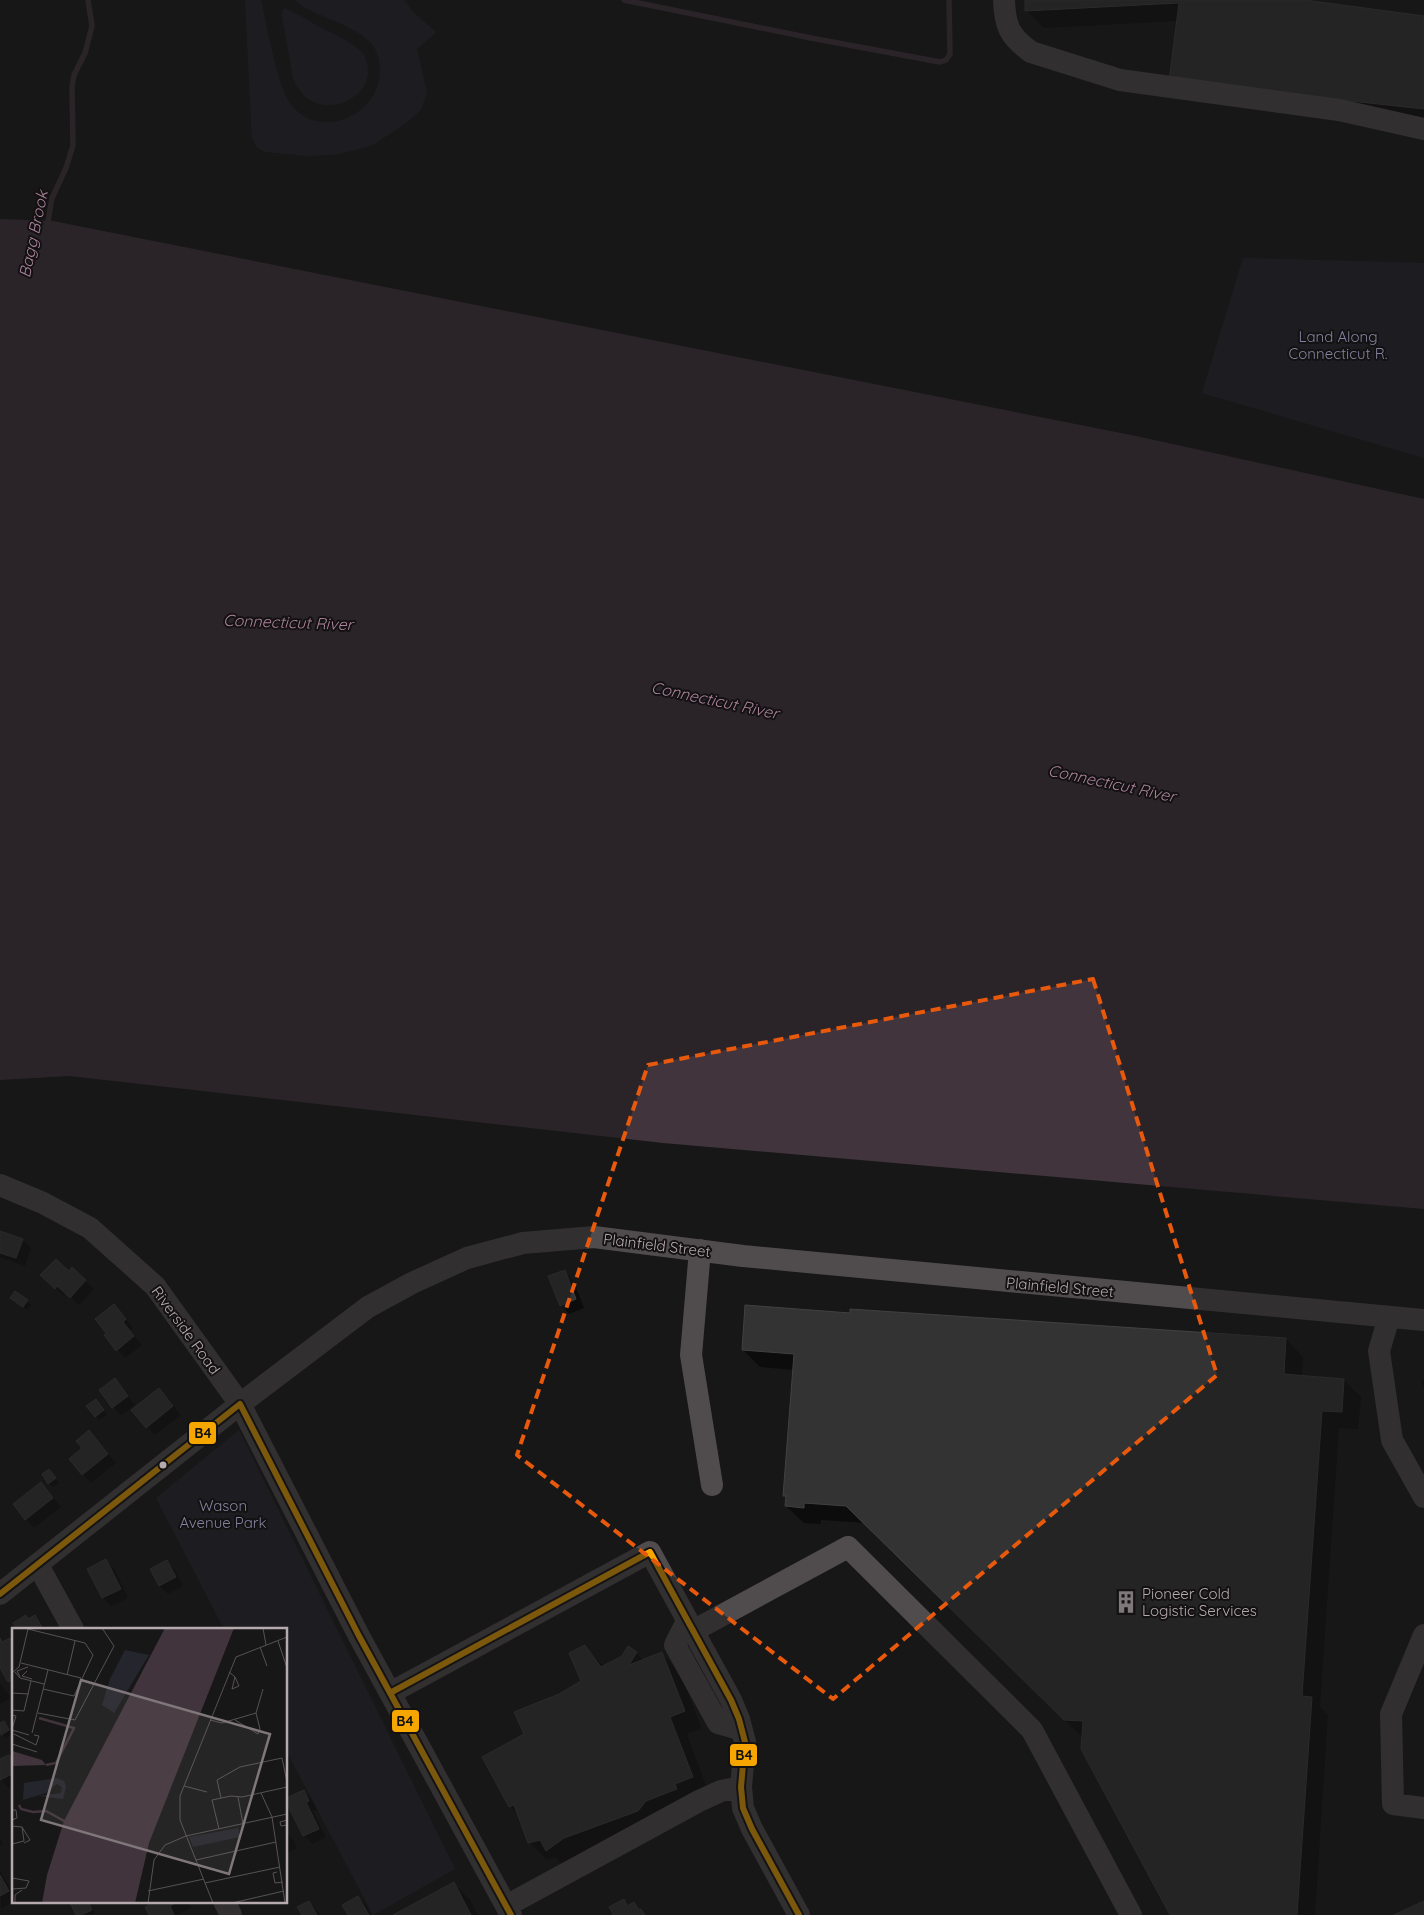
<svg xmlns="http://www.w3.org/2000/svg" width="1424" height="1915" viewBox="0 0 1424 1915" font-family="Quicksand,sans-serif">
<style>
.green{fill:#25252d}
.water{fill:#42343c}
.shadow{fill:#0007}
.lines{fill:none;stroke-linecap:round;stroke-linejoin:round}
.stream{stroke:#42343c;stroke-width:5.5}
.building{fill:#343334;stroke:#434041}
.minor{stroke:#504c4d;stroke-width:22}
.bus-1-casing{stroke:#131111;stroke-width:10}
.bus-1{stroke:#f7a600;stroke-width:6}
.marked{fill:none;stroke:#e8590c;stroke-width:4;stroke-dasharray:10 6;stroke-linejoin:round}
.bus-dot{fill:#b7aaae;stroke:#131111;stroke-width:2}
.labels{text-anchor:middle;dominant-baseline:central;stroke-width:4;stroke-linejoin:round;paint-order:stroke}
.park-label{font-size:15px;fill:#8383a0;stroke:#131111}
.street-label{font-size:15px;fill:#b7aaae;stroke:#131111}
.poi-label{font-size:15px;fill:#b7aaae;stroke:#131111;text-anchor:start}
.water-label{font-size:16px;font-style:italic;fill:#ae849d;stroke:#131111}
.inset-river{fill:none;stroke:#42343c;stroke-width:2.5}
.inset-road{fill:none;stroke:#575253;stroke-width:1}
.view{fill:#7f7779;fill-opacity:0.15;stroke:#7f7779;stroke-width:2.5}
.inset-edge{fill:none;stroke:#b7aaae;stroke-width:2.5}
.line-badge{stroke:#131111;stroke-width:2}
.pale-badge-label{font-size:14px;text-anchor:middle;font-weight:bold;fill:#111}
</style>
<rect width="100%" height="100%" fill="#171717"/>
<path class="green" d="M245,0H261C267,25 277,88 292,106C321,141 380,115 380,71C380,59 377,48 368,40C352,26 323,17 304,7L295,0H404L413,12L436,32L417,49L427,92L421,110L405,124L373,145L340,154L310,156L265,152L257,147L252,138Z
M284,8C295,12 307,20 318,26C331,33 347,39 358,49C361,51 364,55 365,58C383,97 314,131 293,78L282,16V12Z
M1243,258L1424,263V458L1202,393Z
M239,1430L455,1869L373,1915L286,1750V1629H224L156,1498Z"/>
<path class="water" d="M0,219L53,221L1136,436L1424,499V1209L663,1143L69,1076L0,1080Z"/>
<path class="shadow" d="M1026,0H1295L1424,17V124L1187,98L1178,21L1044,28L1027,11Z
M0,1232L22,1240L31,1248L25,1266L0,1257Z
M72,1268L94,1289L79,1305L67,1293L64,1296L50,1283Z
M564,1271L573,1280L584,1308L569,1314L561,1305Z
M16,1301H27L31,1305L27,1310Z
M122,1314L133,1328L130,1331L142,1345L125,1358L105,1335Z
M851,1315L1286,1339L1303,1357L1302,1377L1344,1380L1361,1397L1358,1429L1339,1428L1320,1707L1328,1715L1315,1915H1172L1082,1737L865,1523L821,1520V1524L804,1523L786,1506L787,1498L785,1496L794,1370L760,1367L743,1350Z
M115,1380L135,1405L121,1415L113,1407Z
M1424,1380V1388L1421,1382Z
M159,1389L181,1415L155,1435L147,1427Z
M99,1405L107,1415L99,1420L96,1416Z
M89,1432L116,1463L91,1483L83,1474L84,1448Z
M53,1474L59,1483L53,1487L49,1483Z
M41,1484L61,1507L34,1528L15,1504Z
M106,1561L114,1569L128,1598L111,1606L103,1598Z
M167,1562L175,1570L183,1586L168,1594L160,1586L151,1570Z
M35,1617L45,1629H18L29,1620Z
M0,1639L4,1643L9,1639L14,1644V1686L0,1666Z
M585,1646L604,1667L636,1653L644,1661L662,1654L679,1671L702,1729L687,1734L709,1794L564,1867L555,1857L547,1860L529,1842L520,1816L510,1806L525,1735L559,1695L583,1681Z
M0,1683L11,1698L0,1704Z
M4,1722L12,1734L6,1738L0,1731V1724Z
M9,1756L14,1761V1786L9,1788L0,1779V1761Z
M303,1791L312,1800L317,1810L313,1811L326,1837L312,1844L304,1835Z
M286,1832L292,1838L297,1848L286,1854Z
M0,1838L3,1844L0,1846Z
M0,1871L14,1895V1901L1,1909Z
M454,1884L471,1901L478,1915H396Z
M358,1897L366,1905L371,1915H349Z
M71,1901H89L95,1914L77,1915Z
M156,1901H188L191,1908L177,1915H151Z
M309,1902L317,1911L320,1915H303Z"/>
<g class="lines">
<path class="stream" d="M624,0L811,38L940,62L946,60L950,54L949,0
M47,227L52,198L66,168L73,145L72,87L74,75L85,53L92,26L88,0"/>
</g>
<path class="building" d="M1025,0H1305L1424,16V109L1169,81L1179,3L1025,11Z
M0,1231L23,1239L16,1258L0,1253Z
M56,1259L69,1271L72,1267L86,1280L70,1298L57,1286L55,1289L40,1275Z
M565,1270L576,1299L560,1306L548,1276Z
M15,1291L28,1300L23,1307L10,1298Z
M114,1304L126,1319L123,1322L134,1336L116,1351L104,1335L106,1333L95,1319Z
M745,1305L850,1313V1309L1286,1338L1284,1374L1344,1379L1342,1412L1322,1411L1302,1696L1312,1697L1297,1915H1170L1081,1749L1083,1721L1064,1720L846,1506L804,1503V1508L785,1506L786,1496H783L794,1354L742,1350Z
M115,1378L128,1396L112,1408L99,1390Z
M159,1388L173,1406L146,1428L131,1410Z
M96,1399L104,1410L95,1417L86,1406Z
M89,1430L108,1454L82,1475L69,1459L82,1448L76,1441Z
M49,1469L56,1478L48,1484L42,1474Z
M41,1482L53,1498L25,1520L13,1504Z
M106,1559L121,1589L102,1598L87,1569Z
M167,1560L176,1577L159,1586L150,1569Z
M26,1615L28,1619L35,1615L43,1629H17L13,1623Z
M0,1638L2,1642L10,1638L14,1645V1679L8,1682L0,1668Z
M585,1645L601,1667L622,1656L628,1646L637,1652L629,1665L662,1652L685,1711L670,1717L693,1777L675,1784L677,1789L646,1801L638,1811L564,1838L546,1851L540,1840L528,1843L514,1805L509,1807L482,1757L524,1734L514,1712L559,1694L581,1681L569,1653Z
M4,1721L9,1730L1,1735L0,1723Z
M9,1755L14,1764V1773L0,1780V1759Z
M304,1790L309,1801L306,1802L319,1829L303,1836L286,1802V1798Z
M0,1875L9,1891L0,1896Z
M454,1882L471,1915H393Z
M358,1896L369,1915H348L342,1905Z
M624,1899L627,1906L634,1902L639,1910L641,1909L645,1915H612L613,1914L609,1907Z
M69,1901H88L92,1910L81,1915H76Z
M154,1901H179L170,1906L174,1915H149L145,1907Z
M309,1901L317,1915H302L297,1907Z
M1424,1901V1915H1394Z"/>
<g class="lines">
<path class="minor" d="M1004,0C1005,26 1009,36 1031,52L1120,80L1339,110L1424,129
M0,1185L43,1203L90,1228L155,1286L240,1404L359,1636L511,1915
M700,1250L691,1355L712,1485
M1389,1317L1379,1351L1392,1440L1424,1497
M38,1565L73,1629
M0,1594L240,1404L368,1307L412,1283L467,1258L523,1243L594,1237L743,1256L1424,1320
M687,1621L675,1645L718,1723L742,1730
M693,1631L848,1547L1032,1730L1131,1915
M1424,1635L1391,1714L1393,1804L1424,1808
M390,1693L650,1552L731,1700L739,1719L745,1742L741,1787L743,1808L752,1829L799,1915
M224,1901L231,1915
M506,1906L699,1801L721,1791L741,1787"/>
<defs>
<path id="bus-1" d="M0,1594L240,1404L359,1636L511,1915
M390,1693L650,1552L731,1700L739,1719L745,1742L741,1787L743,1808L752,1829L799,1915"/>
</defs>
<use href="#bus-1" class="bus-1-casing"/>
<use href="#bus-1" class="bus-1"/>
</g>
<path d="M0 0H1424V1915H0ZM1093,979L1217,1375L833,1699L517,1455L648,1065Z" fill="#171717" fill-opacity=".55" fill-rule="evenodd"/>
<path class="marked" d="M1093,979L1217,1375L833,1699L517,1455L648,1065Z"/>
<defs>
<symbol id="building-bare" viewBox="-9 -9 18 18"><path d="M-4-6H4V6H1V3H-1V6H-4ZM-2.5-4.3h1.7v1.8h-1.7ZM.8-4.3h1.7v1.8H.8ZM-2.5-1h1.7V.8h-1.7ZM.8-1h1.7V.8H.8Z" fill="#7f7779" stroke="#131111" stroke-width="2.5" paint-order="stroke"/></symbol>
</defs>
<g fill-rule="evenodd">
<use href="#building-bare" x="1110" y="1586" width="32" height="32"/>
</g>
<circle class="bus-dot" cx="163" cy="1465" r="4.5"/>
<g class="labels">
<g class="park-label">
<text x="1338" y="336">Land Along<tspan x="1338" dy="17">Connecticut R.</tspan></text>
<text x="223" y="1505">Wason<tspan x="223" dy="17">Avenue Park</tspan></text>
</g>
<g class="street-label">
<text transform="translate(657 1245) rotate(7)">Plainfield Street</text>
<text transform="translate(1060 1287) rotate(5)">Plainfield Street</text>
<text transform="translate(186 1330) rotate(54)">Riverside Road</text>
</g>
<g class="poi-label">
<text x="1142" y="1593">Pioneer Cold<tspan x="1142" dy="17">Logistic Services</tspan></text>
</g>
<g class="water-label">
<text transform="translate(33 234) rotate(-78)">Bagg Brook</text>
<text transform="translate(288 622) rotate(2)">Connecticut River</text>
<text transform="translate(715 700) rotate(12)">Connecticut River</text>
<text transform="translate(1112 783) rotate(12)">Connecticut River</text>
</g>
</g>
<g transform="translate(12 1628)">
<rect width="275" height="275" fill="#171717"/>
<path d="M113,22L137,27L102,85L90,77L98,51ZM45,150L52,153L54,159L51,171L26,168L49,165L50,159L45,156L34,165L11,172L12,155ZM226,200L228,209L181,219L177,209Z" fill="#25252d"/>
<path d="M153,0H222L137,215L123,275H30L35,247L52,193ZM0,123L30,132L34,137L0,138Z" fill="#42343c"/>
<path class="inset-river" d="M27,90L62,100L44,135L34,137M7,177L9,181L21,184L34,183L54,194"/>
<path class="inset-road" d="M251,0L254,17M16,1L73,15L81,27L62,68L31,61M266,13L275,40M248,19L255,38M9,35L69,50M15,43L10,48L20,51M3,44L8,50L32,56M217,44L223,49L227,58L220,61L223,49M0,45L7,39L16,1M55,47L63,13M8,49L5,43L16,39M0,65L17,66M0,82L12,83L19,53M26,85L63,92L102,18L90,0M0,87L4,88L0,101M198,92L210,95L244,85M223,92L246,106L248,101L244,85L251,61M0,102L17,107M20,105L36,42M2,106L24,117L27,108L22,107M0,116L25,124M172,158L195,164M249,165L260,189L273,275M226,169L231,196M209,170L205,152L228,139L270,130L275,154M0,182H4L5,190L0,192M275,192L268,194L269,198L275,197M0,198L10,199L12,213L0,216M10,199L18,212L12,215M207,201L200,172L219,168L230,169L275,159M184,232L264,214M265,244L261,245L263,255L271,254M0,250L17,253L14,260L0,261M193,255L268,239M136,263L192,251M3,275V267L10,262M136,275L142,232L153,217L174,208L275,186M201,275L168,192V168L224,29L275,9M220,275L272,263"/>
<path class="view" d="M69,52L258,106L217,246L29,192Z"/>
<rect width="275" height="275" class="inset-edge"/>
</g>
<g class="line-badge">
<rect x="188" y="1421" width="29" height="24" rx="5" fill="#f7a600"/>
<rect x="391" y="1709" width="29" height="24" rx="5" fill="#f7a600"/>
<rect x="729" y="1743" width="29" height="24" rx="5" fill="#f7a600"/>
</g>
<g class="pale-badge-label">
<text x="203" y="1438">B4</text>
<text x="405" y="1726">B4</text>
<text x="744" y="1760">B4</text>
</g>
</svg>
